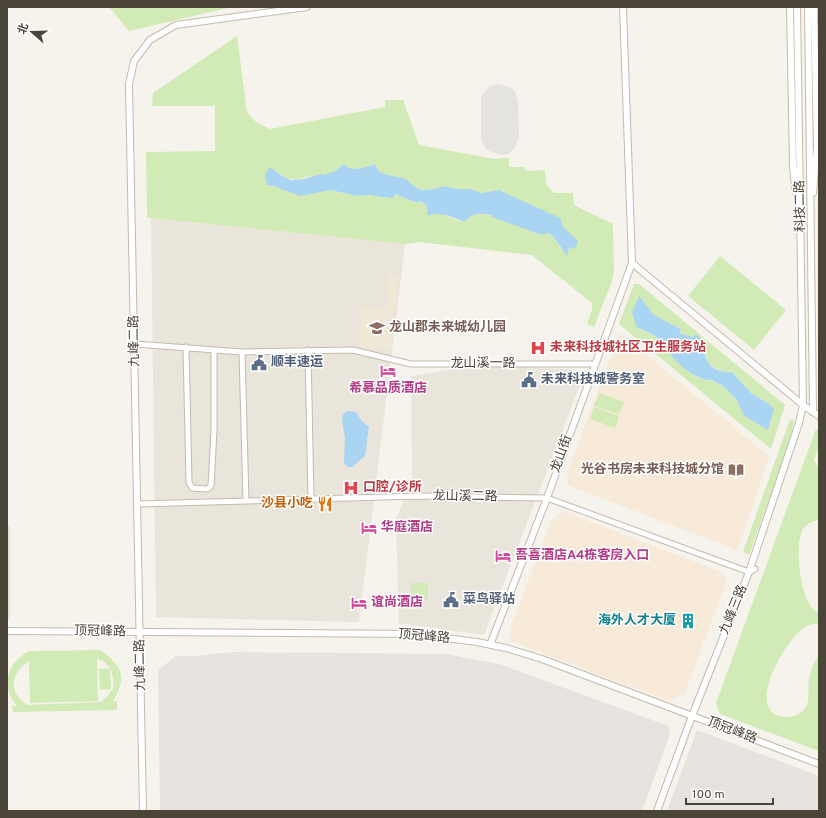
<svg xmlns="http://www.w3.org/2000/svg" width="826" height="818" viewBox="0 0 826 818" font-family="Overpass,'Noto Sans SC',sans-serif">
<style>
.residential{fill:#eae5da}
.commercial{fill:#f7ead8}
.industrial{fill:#e6e2dd}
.education{fill:#efe8d6}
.green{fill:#d2eab5;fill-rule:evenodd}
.parking{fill:#e5e3e0}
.water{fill:#a9d4f2}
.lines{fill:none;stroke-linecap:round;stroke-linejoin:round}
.minor-casing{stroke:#c2bbae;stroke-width:7}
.tertiary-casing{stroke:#c2bbae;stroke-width:8}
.minor{stroke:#fff;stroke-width:5}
.tertiary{stroke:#fff;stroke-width:6}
.labels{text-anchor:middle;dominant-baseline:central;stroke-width:3;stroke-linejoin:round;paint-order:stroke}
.street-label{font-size:13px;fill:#4b4439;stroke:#fff}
.education-label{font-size:13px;font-weight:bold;fill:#785e54;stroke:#fff;text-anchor:start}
.health-label{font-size:13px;font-weight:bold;fill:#be3a42;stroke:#fff;text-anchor:start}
.service-label{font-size:13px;font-weight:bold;fill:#4e5e75;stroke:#fff;text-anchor:start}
.hotel-label{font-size:13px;font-weight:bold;fill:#b23c85;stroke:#fff;text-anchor:start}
.food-label{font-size:13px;font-weight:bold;fill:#c56008;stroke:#fff;text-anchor:end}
.culture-label{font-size:13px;font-weight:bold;fill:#0d838f;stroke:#fff;text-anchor:end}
</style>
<rect width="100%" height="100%" fill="#f6f3ec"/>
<path class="residential" d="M151,218L405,244L359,622L156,617Z
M484,364L578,370L581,382L484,635L399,623L396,520L412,480L411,376Z
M7,526H10V619H7Z"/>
<path class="commercial" d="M620,333L769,456L755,500L737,550L567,485L568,470Z
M563,511L718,571L728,578L685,693L669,701L510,641L511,626L551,521Z"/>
<path class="industrial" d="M232,652L445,654L499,664L663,724L669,726L670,734L642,811H160L158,670L176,656H197Z
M697,730L819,776V811H667Z"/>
<path class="education" d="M389,275L397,276L392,350L359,348L362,306L387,308Z"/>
<path class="green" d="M109,7H232L129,31Z
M237,36L247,112L257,123L270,129L385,107V100H403L419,145L494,159L509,158V167H524L525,171L545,170L546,184L554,193H573L574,205L613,224L614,271L612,281L594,327L587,324L592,310V303L532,255L419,242L405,244L151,218L147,217L146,152L215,151V106H152L153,93ZM344,164C352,173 365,167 375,164L378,171L384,174L406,179L414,186L422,190L434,189L444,186L457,189H471L481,193L499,190L569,247L567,255L560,247L552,235L485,214C476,214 470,215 463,222L439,213L427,215C428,208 427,204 420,201L416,203L394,194L388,198L368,195L356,196L331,190L300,195L273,186L266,185L267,181L276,172C295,185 299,177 318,175C320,174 322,175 324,175C332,174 338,169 344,164Z
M720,256L786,310L754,350L688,296Z
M634,284H639L785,405L771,449L619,324ZM639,297L654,315L681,329L678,333L693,337L696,335L703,341C704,362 710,371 732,372L752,394L768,403V430L744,416L736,399L723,386L712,380L709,381L696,377L689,372L668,351L661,342L653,335L640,329L632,312Z
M599,393L624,402L619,414L594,406Z
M594,407L619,416L615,428L590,419Z
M790,419L794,421L790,441L749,555L743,552Z
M816,429L819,431V446L814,460L819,469V520C813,521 807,523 803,529C794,544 800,591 810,605C812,609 815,611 819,613V623C813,624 807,625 802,629C785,642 743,712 784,717C792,718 799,715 804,710C811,701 807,690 809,680C810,671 814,662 819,655V751L720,714L716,703Z
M411,583H428V599H412Z
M100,650C122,665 128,677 113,701H117V710L13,712L12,706H17C0,686 7,663 29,651ZM90,658C99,658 105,661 110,668L99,669L100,690L111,689L110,668L111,670C116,689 114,689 101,702L27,705C8,691 10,674 29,661L30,703L98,701L97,659Z"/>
<path class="parking" d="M498,84L510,87L515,91L518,101L519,137L515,148L508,154L502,155L489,151L485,148L481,139V97L489,87Z"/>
<path class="water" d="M344,164C352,173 366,167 375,164L378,171L384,174L406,179L414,186L422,190L434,189L444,186L457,189H471L481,193L499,190L560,218L563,227L578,241L575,249L569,247L567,256L552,235L547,233L542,235L492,217L491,215C480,212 471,214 464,222C452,217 439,211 427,216C428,208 427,204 420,201L417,203L395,194L393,198L381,197L368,195L356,196L331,190L300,196L273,186L266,185L267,181L265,179L266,173L270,167L282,176L291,180L304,179L320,174L324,175L335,171Z
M639,296L654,315L681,329L679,333L693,337L696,334L703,341C704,362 710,372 732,372L752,394L768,403L774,409L768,430L744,416L736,399L723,386L712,380C709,381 707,380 703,379C689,375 676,362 667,350C663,345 660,340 655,336C649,332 641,330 636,326L632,312Z
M348,411C359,412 356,412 361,420C363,423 367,425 369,427L365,456L352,467H348L344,463L345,438L342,418L344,413Z"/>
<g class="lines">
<defs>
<path id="minor" d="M135,344L242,352L353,350L411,364H595
M186,347L189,482L192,488L207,489L211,486L214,431V350
M308,350L311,499
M242,352L246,501
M138,504L418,496L547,498L749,572L755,569"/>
<path id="tertiary" d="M790,7L793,166L795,187L798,199
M808,7L813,412
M813,193L817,147L814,7
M632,263L803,405L819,416
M7,631L416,634L477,642L506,648L542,659L819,764
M490,645L547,498L632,263L623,7
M143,811L129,84L134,61L150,40L176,25L307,7
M657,811L692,716L749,572L799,423L803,405L797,7"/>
</defs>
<use href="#minor" class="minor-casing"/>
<use href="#tertiary" class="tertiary-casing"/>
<use href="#minor" class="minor"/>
<use href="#tertiary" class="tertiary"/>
</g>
<defs>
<symbol id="school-bare" viewBox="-9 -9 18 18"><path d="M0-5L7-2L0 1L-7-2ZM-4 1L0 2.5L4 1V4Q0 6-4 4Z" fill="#8d6e63" stroke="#fff" stroke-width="2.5" paint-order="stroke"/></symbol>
<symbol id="hospital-bare" viewBox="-9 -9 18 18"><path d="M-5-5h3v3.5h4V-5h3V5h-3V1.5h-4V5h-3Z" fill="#e0444e" stroke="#fff" stroke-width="2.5" paint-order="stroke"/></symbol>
<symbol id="civic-bare" viewBox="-9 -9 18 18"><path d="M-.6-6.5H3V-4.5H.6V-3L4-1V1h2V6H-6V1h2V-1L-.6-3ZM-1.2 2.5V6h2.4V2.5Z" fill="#5c6f8a" stroke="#fff" stroke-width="2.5" paint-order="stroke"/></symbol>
<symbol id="hotel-bare" viewBox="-9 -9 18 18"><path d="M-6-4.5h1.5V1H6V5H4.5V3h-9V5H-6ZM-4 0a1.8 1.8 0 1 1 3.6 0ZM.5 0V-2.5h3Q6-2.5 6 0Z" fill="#d1479c" stroke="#fff" stroke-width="2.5" paint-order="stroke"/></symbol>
<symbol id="library-bare" viewBox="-9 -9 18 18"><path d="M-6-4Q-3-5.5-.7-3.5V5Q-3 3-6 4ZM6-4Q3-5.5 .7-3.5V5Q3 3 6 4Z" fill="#8d6e63" stroke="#fff" stroke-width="2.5" paint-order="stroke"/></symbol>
<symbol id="restaurant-bare" viewBox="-9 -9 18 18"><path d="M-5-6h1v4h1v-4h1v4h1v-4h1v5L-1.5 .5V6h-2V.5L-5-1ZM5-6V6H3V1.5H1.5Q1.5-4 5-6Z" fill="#e8710a" stroke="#fff" stroke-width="2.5" paint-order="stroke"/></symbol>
<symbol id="building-bare" viewBox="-9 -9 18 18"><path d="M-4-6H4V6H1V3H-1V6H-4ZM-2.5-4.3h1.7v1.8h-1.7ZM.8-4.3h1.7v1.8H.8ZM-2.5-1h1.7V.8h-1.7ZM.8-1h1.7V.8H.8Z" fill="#0f9aa8" stroke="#fff" stroke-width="2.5" paint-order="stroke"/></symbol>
</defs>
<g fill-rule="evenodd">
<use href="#school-bare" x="366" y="317" width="22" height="22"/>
<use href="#hospital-bare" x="527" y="337" width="22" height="22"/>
<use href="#civic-bare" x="248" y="352" width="22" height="22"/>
<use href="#hotel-bare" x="377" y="360" width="22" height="22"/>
<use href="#civic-bare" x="518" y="369" width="22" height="22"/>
<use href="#library-bare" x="725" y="459" width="22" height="22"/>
<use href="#hospital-bare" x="340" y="477" width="22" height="22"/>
<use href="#restaurant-bare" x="314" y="493" width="22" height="22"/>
<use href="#hotel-bare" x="358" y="517" width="22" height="22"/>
<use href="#hotel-bare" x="492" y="545" width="22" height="22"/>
<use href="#civic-bare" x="440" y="589" width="22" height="22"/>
<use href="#hotel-bare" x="348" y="592" width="22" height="22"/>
<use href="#building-bare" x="677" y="610" width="22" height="22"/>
</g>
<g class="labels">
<g class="street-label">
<text transform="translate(801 206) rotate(-91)">科技二路</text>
<text transform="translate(135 341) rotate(-91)">九峰二路</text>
<text x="483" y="364">龙山溪一路</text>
<text transform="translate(562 454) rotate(-70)">龙山街</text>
<text transform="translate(465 497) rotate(1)">龙山溪二路</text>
<text transform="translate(734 610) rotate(-68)">九峰三路</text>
<text transform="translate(100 632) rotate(1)">顶冠峰路</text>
<text transform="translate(424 637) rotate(5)">顶冠峰路</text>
<text transform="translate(141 665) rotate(-91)">九峰二路</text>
<text transform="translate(732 731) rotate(21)">顶冠峰路</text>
</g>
<g class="education-label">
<text x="389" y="328">龙山郡未来城幼儿园</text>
<text x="724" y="470" text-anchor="end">光谷书房·未来科技城分馆</text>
</g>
<g class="health-label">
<text x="550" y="348">未来科技城社区卫生服务站</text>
<text x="363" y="488">口腔/诊所</text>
</g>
<g class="service-label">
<text x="271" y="363">顺丰速运</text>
<text x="541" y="380">未来科技城警务室</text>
<text x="463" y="600">菜鸟驿站</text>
</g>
<g class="hotel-label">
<text x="388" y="389" text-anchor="middle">希慕品质酒店</text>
<text x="381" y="528">华庭酒店</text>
<text x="515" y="556">吾喜酒店A4栋客房入口</text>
<text x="371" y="603">谊尚酒店</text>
</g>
<g class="food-label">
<text x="313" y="504">沙县小吃</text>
</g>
<g class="culture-label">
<text x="676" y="621">海外人才大厦</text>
</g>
</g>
<rect width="826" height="818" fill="none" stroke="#4b4439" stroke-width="16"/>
<g transform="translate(32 32) rotate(290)" stroke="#ffffff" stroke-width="3" paint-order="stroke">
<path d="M0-3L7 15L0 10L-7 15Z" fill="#4b4439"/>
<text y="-6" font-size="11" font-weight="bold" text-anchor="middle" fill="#4b4439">北</text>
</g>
<path d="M686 798v6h87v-6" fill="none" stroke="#4b4439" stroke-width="2"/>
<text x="692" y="798" font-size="12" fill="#4b4439" stroke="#ffffff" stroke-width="3" paint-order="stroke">100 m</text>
</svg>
